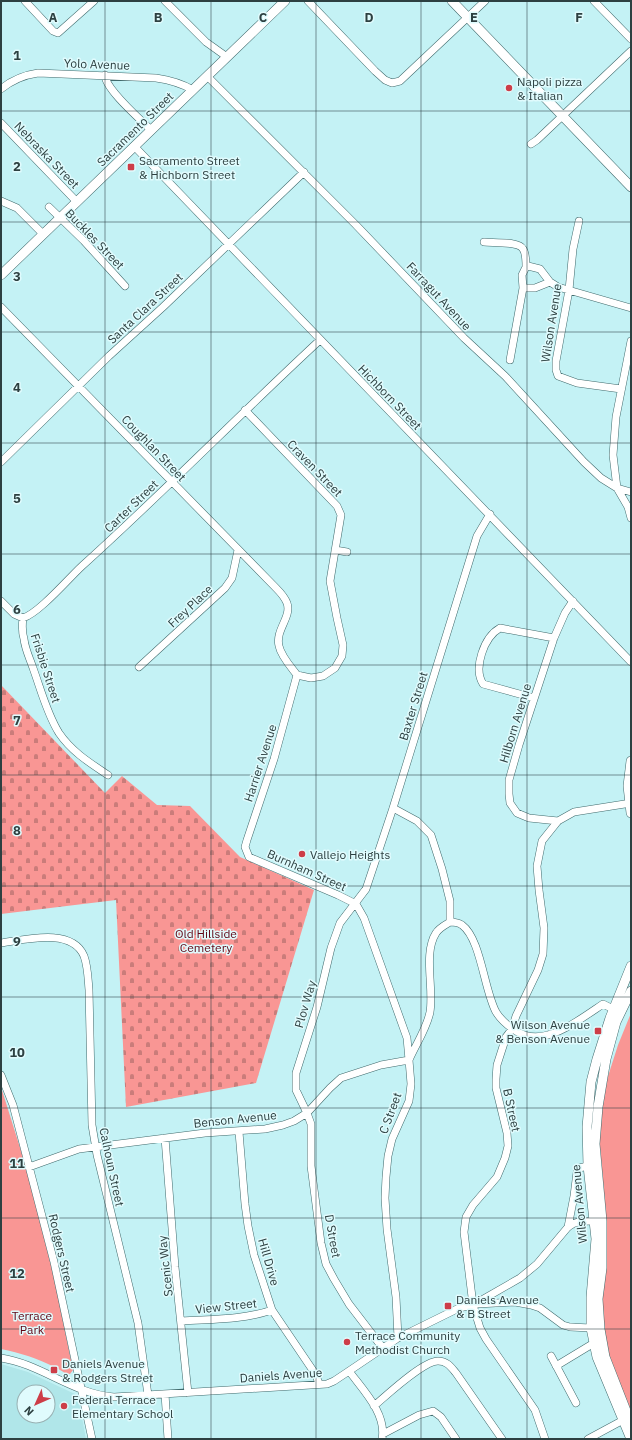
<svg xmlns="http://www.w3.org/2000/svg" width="632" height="1440" viewBox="0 0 632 1440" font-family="'IBM Plex Sans',sans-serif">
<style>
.built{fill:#b0e6e9;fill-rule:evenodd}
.green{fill:#f99694}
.cemetery{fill:url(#cemetery-stones)}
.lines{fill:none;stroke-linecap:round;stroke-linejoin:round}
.minor-casing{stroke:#406a6c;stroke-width:8}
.major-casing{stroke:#406a6c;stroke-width:10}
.minor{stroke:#fff;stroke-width:7}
.major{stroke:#fff;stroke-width:9}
.grid{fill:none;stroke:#2d4041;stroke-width:1;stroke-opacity:0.55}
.poi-dot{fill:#cd3d48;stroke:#e0fbfd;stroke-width:1.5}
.labels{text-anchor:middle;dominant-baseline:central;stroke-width:3;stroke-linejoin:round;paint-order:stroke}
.street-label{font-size:12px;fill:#2d4041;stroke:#e0fbfd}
.poi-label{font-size:12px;fill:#2d4041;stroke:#e0fbfd;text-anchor:start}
.park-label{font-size:12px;fill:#600313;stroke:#e0fbfd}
.grid-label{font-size:13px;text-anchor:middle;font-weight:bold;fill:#2d4041;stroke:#e0fbfd;stroke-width:3;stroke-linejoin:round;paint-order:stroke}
</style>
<defs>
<pattern id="cemetery-stones" width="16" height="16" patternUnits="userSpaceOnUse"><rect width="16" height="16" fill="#f99694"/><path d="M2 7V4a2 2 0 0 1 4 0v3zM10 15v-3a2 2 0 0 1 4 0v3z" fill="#ca7c7a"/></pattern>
</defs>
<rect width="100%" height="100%" fill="#c4f2f5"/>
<path class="built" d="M1,1364L28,1372L75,1394L78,1397L86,1439H1ZM24,1392H48V1416H24Z"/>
<path class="green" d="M631,1013V1411L609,1358L605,1332L602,1299L606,1261V1215L599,1136L602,1095L618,1045Z
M1,1087L27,1170L54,1277L73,1370L70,1374C65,1374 61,1370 56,1368C38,1358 20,1353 1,1349Z"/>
<path class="cemetery" d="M1,685L105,793L122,776L157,805L190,806L240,857L314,890L256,1083L126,1107L116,900L1,914Z"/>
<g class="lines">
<defs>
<path id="minor" d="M25,1L53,31L58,33L94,1
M165,1L206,42L227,57
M308,1L375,71L385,80L392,83L400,81L485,1
M594,1L631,39
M105,75C105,89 140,119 151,130
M207,76L356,225L464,338L505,376L584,462L601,478L617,488L631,492
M1,89C12,80 24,75 38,73L156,78C170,80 181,83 193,90
M1,123L77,202
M531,144L537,140L631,51
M134,146L631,662
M1,201L17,208L43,234
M49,207L84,241L125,286
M579,221L573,249L569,290L556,361V370L558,376L577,383L621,389
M484,242C493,243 519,241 523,249C526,253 526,262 526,267
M526,267L528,266L540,269L550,282L558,287L631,308
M523,288H535L550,282
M1,307L276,588C280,592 285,598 287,603C292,617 275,630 279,646C281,656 291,667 297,675L311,678L323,676L335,668L342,656L343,645L337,618L330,581L341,515L337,506L245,410
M631,341L616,417L613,455L617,488L628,507L631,518
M510,360L523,288L522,275L526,267
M1,462L109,356L163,307L304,172
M335,550L347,552
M1,601L14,614L23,618
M23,618C39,613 68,579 82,566C163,493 240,414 320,340
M23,618C22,625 22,632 24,639C25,649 30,659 33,668C41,690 47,714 59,733C72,752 90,763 108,775
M139,667L225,588L232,578L238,550
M297,675L274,759L247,840L245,847L249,857L338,895L356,904
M534,698L483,684C473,668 484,637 500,628L554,638
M393,808L417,821L431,835L442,869L450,901V922
M558,821L529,818L517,813L510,803L509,794V780L519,745L554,638L565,613L573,601
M356,904L364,918L407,1038L409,1060L411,1084L409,1101L392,1139L388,1156L386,1177L385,1198L387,1229L396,1297L398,1338
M1,943C24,940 72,927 84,956C88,967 88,979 89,990L92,1125L97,1155L138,1323L148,1395
M409,1060C416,1044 427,1028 430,1012C434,988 423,953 436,933C439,928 445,925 450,922C454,922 459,923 462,925C481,939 484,990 496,1012C501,1020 508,1026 516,1031C525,1037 537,1038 548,1035C565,1031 588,1014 603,1004L617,1011
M1,1075L13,1105L54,1262L92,1439
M239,1132L245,1204L248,1226L254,1255L272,1310L316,1375L319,1384
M165,1138L175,1267L188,1393
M29,1167L79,1149L205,1133L265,1129L283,1125L294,1121L307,1113L330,1088L341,1078L381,1065L409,1060
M568,1227L574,1196L577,1172L579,1168L588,1166
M477,1304L515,1302L531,1305L540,1308L563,1325L570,1327L591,1328
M182,1321C212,1319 243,1320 272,1310
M382,1347L349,1304L334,1279L326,1264L321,1243L311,1166V1124L307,1113L296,1090V1073L317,1007L331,948L340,923L366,889L393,808L477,536L490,514
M551,1356L576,1403
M1,1358C41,1364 73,1394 114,1397L327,1384L334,1381L349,1371L398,1338L459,1308L473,1305L520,1278L537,1264L568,1227C576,1220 587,1221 597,1221
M556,1366L594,1343
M349,1371C363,1390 387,1414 382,1439
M165,1394L168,1439
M374,1406C387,1395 423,1361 438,1361C447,1361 451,1367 456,1373L502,1439
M383,1434L419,1415L433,1411L441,1417L456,1439
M545,1439L535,1410L486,1339L480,1328L473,1305L464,1232L466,1217L473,1205L497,1177L505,1158L508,1146L507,1133L496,1088V1079L497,1065L506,1037L512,1029L516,1016L538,970L543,954L544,928L539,890L537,866L542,841L558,821L574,812L631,803
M588,1439L627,1418"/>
<path id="major" d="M452,1L631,187
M1,275L285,1
M631,761L628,786L631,813
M630,1421L605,1357L600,1329L598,1299L602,1268V1221L595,1144L598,1107L606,1059L616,1022L631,991
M631,1439L597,1357L591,1328V1297L596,1239L588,1166L587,1127L591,1082L597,1059L610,1018L631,966"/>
</defs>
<use href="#minor" class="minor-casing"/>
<use href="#major" class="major-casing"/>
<use href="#minor" class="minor"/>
<use href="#major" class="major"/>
</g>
<path class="grid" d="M105,1V1439M211,1V1439M316,1V1439M421,1V1439M527,1V1439M1,111H631M1,222H631M1,332H631M1,443H631M1,554H631M1,665H631M1,775H631M1,886H631M1,997H631M1,1108H631M1,1218H631M1,1329H631"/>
<g class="poi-dot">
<circle cx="509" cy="88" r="4"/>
<rect x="127" y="163" width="8" height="8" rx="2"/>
<circle cx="302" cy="854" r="4"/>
<rect x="594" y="1027" width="8" height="8" rx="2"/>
<rect x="444" y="1302" width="8" height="8" rx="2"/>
<circle cx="347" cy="1342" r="4"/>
<rect x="50" y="1366" width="8" height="8" rx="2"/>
<circle cx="64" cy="1406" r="4"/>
</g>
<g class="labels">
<g class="street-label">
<text transform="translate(97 64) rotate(2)">Yolo Avenue</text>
<text transform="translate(135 129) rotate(-44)">Sacramento Street</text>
<text transform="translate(47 155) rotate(46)">Nebraska Street</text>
<text transform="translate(95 239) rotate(46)">Buckles Street</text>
<text transform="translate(439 296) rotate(47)">Farragut Avenue</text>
<text transform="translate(145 308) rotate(-43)">Santa Clara Street</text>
<text transform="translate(551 323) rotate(-81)">Wilson Avenue</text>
<text transform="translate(390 397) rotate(46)">Hichborn Street</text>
<text transform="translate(154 448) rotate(46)">Coughlan Street</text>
<text transform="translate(315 468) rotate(46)">Craven Street</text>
<text transform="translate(131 506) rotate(-44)">Carter Street</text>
<text transform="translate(190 606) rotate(-43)">Frey Place</text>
<text transform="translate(46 668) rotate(72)">Frisbie Street</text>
<text transform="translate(413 706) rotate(-73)">Baxter Street</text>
<text transform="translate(515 723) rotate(-73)">Hilborn Avenue</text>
<text transform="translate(260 763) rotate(-72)">Harrier Avenue</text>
<text transform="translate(307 870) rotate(24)">Burnham Street</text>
<text transform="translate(305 1004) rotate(-74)">Plov Way</text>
<text transform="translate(512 1110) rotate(78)">B Street</text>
<text transform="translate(390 1113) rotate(-70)">C Street</text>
<text transform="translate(235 1119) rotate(-6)">Benson Avenue</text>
<text transform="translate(112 1167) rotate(78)">Calhoun Street</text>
<text transform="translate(579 1204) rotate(-95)">Wilson Avenue</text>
<text transform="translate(333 1236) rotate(80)">D Street</text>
<text transform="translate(62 1253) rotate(77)">Rodgers Street</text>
<text transform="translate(269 1262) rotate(74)">Hill Drive</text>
<text transform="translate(165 1266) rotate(-96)">Scenic Way</text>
<text transform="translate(226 1306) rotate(-6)">View Street</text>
<text transform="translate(281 1375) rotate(-4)">Daniels Avenue</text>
</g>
<g class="poi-label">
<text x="517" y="81">Napoli pizza<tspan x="517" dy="14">&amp; Italian</tspan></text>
<text x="139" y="160">Sacramento Street<tspan x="139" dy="14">&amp; Hichborn Street</tspan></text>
<text x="310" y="854">Vallejo Heights</text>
<text x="590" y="1024" text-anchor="end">Wilson Avenue<tspan x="590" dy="14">&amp; Benson Avenue</tspan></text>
<text x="456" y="1299">Daniels Avenue<tspan x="456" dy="14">&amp; B Street</tspan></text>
<text x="355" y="1335">Terrace Community<tspan x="355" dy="14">Methodist Church</tspan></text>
<text x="62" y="1363">Daniels Avenue<tspan x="62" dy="14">&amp; Rodgers Street</tspan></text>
<text x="72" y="1399">Federal Terrace<tspan x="72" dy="14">Elementary School</tspan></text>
</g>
<g class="park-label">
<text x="206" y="933">Old Hillside<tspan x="206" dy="14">Cemetery</tspan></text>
<text x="32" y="1315">Terrace<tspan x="32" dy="14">Park</tspan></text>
</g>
</g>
<g class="grid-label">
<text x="53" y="22">A</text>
<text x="158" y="22">B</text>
<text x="263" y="22">C</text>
<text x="369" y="22">D</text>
<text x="474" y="22">E</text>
<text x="579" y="22">F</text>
<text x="17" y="60">1</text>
<text x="17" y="171">2</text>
<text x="17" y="281">3</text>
<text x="17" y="392">4</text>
<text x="17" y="503">5</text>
<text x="17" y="614">6</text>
<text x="17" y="725">7</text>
<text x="17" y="835">8</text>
<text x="17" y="946">9</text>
<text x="17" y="1057">10</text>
<text x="17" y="1168">11</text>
<text x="17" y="1278">12</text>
</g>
<rect width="632" height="1440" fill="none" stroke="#2d4041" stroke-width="4"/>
<g transform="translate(36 1404) rotate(225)"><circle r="19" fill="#e0fbfd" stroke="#98b0b2"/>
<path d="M0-3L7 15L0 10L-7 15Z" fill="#cd3d48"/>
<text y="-6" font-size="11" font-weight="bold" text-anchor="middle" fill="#2d4041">N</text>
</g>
</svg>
